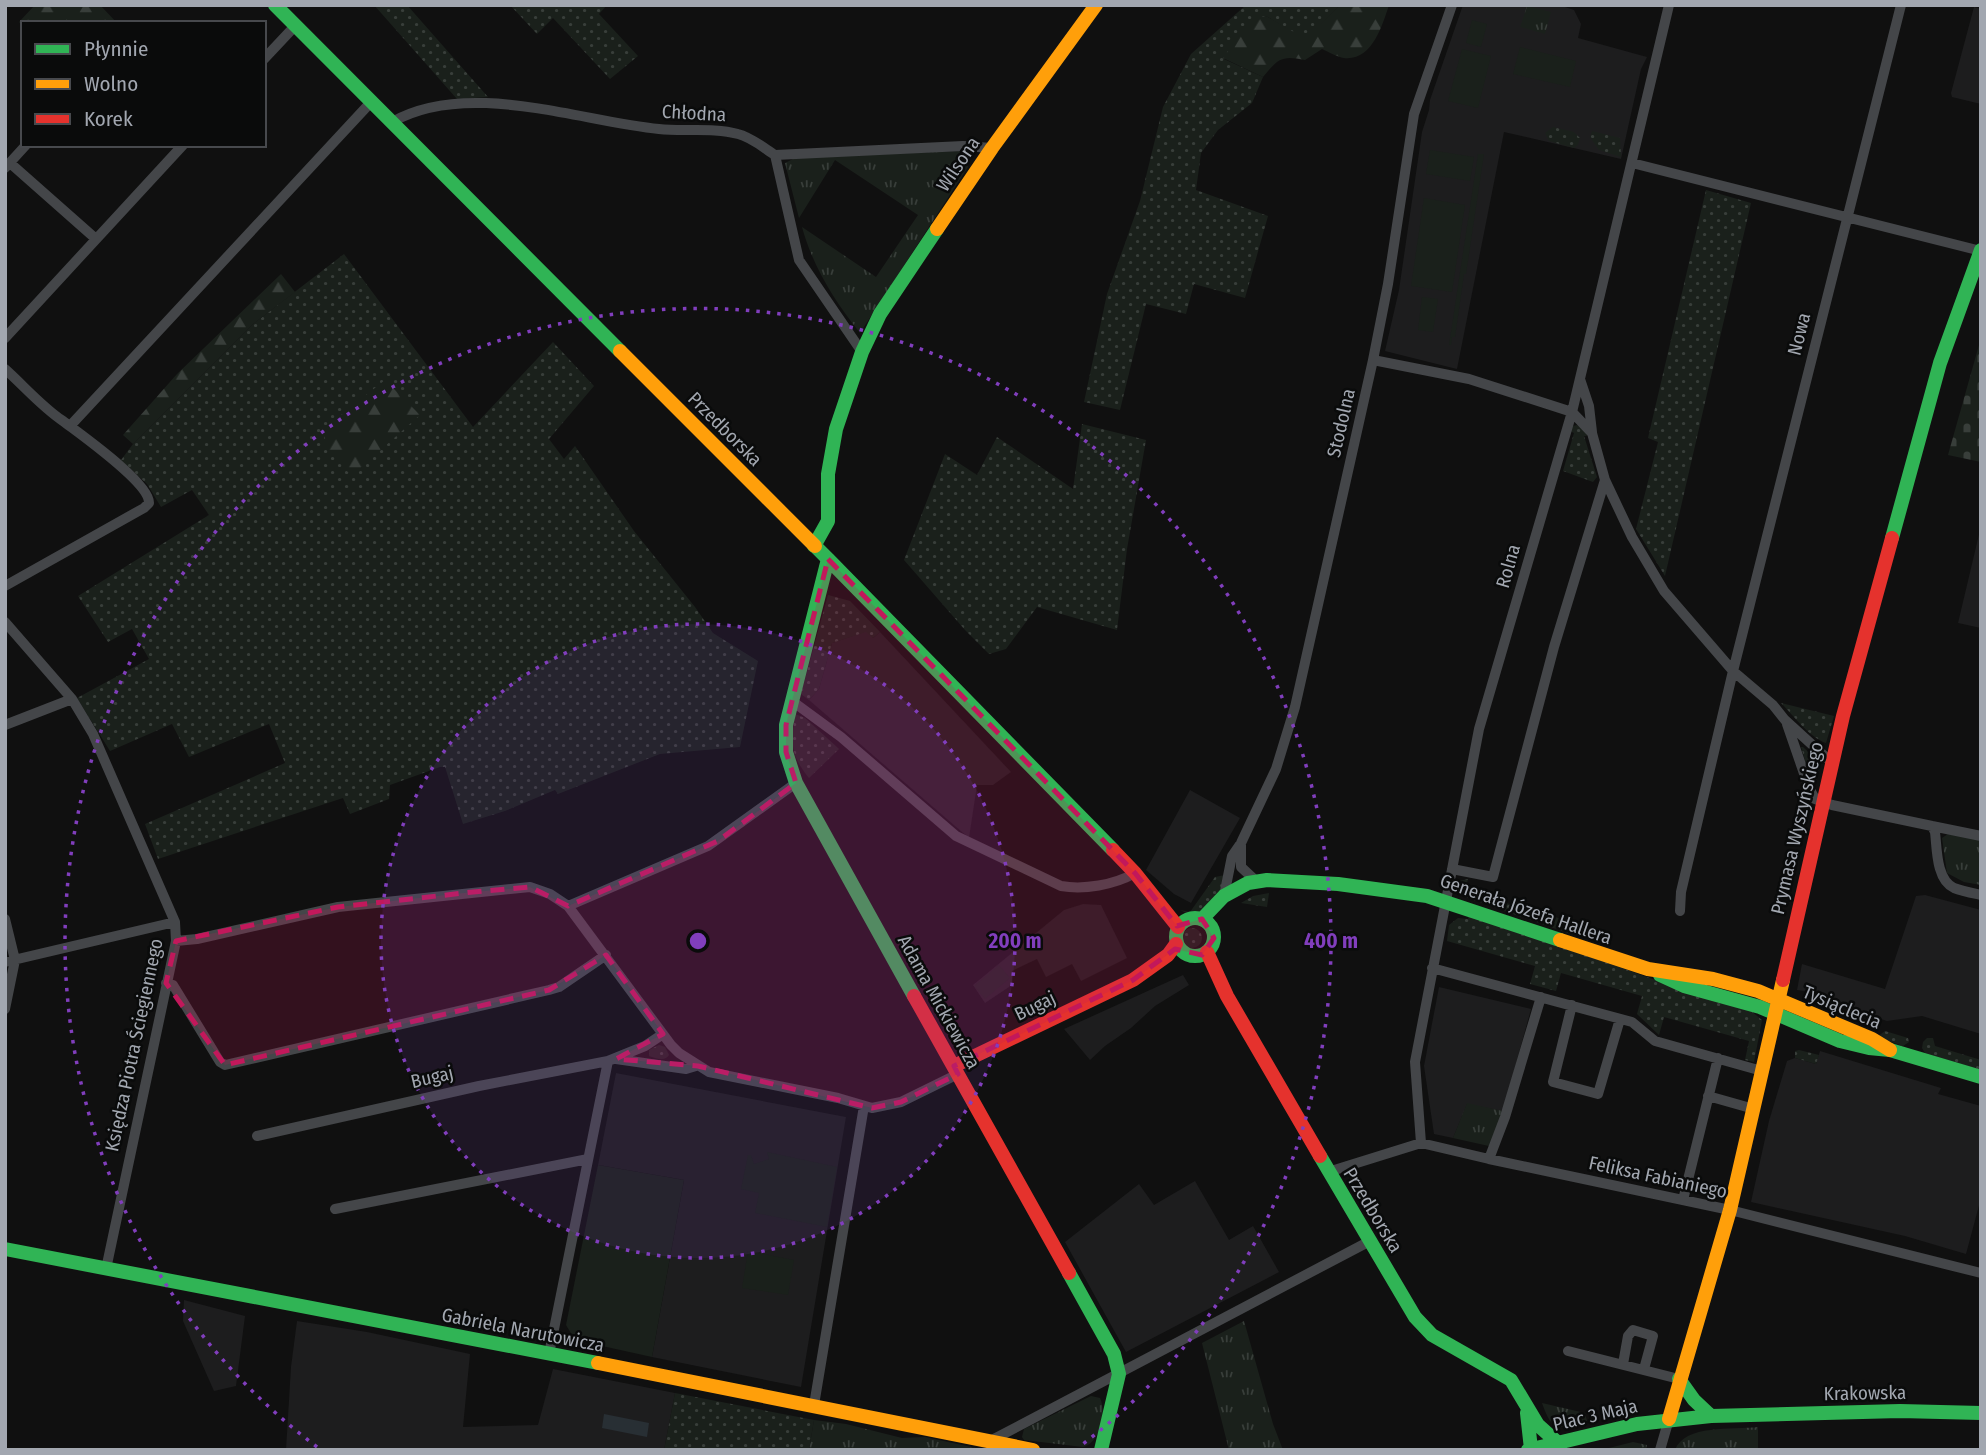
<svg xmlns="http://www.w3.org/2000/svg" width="1986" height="1455" viewBox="0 0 1986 1455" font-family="'Fira Sans Condensed',sans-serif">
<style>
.built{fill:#1d1d1e}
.grass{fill:url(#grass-dots)}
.forest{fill:url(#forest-firs)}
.cemetery{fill:url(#cemetery-stones)}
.park{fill:url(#park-tufts)}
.garden{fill:#1a201b}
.water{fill:#282f34}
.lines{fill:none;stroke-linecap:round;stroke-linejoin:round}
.street{stroke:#444649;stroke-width:10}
.fast{stroke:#30b455;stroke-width:14}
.slow{stroke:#ff9f0a;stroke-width:14}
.jam{stroke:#e5322d;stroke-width:14}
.marked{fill:#c2185b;fill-opacity:0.2;stroke:#c2185b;stroke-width:5;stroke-dasharray:14 9;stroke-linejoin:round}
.ring{fill:none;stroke:#813ebd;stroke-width:3.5;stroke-dasharray:3.5 7}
.labels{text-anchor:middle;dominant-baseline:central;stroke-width:5;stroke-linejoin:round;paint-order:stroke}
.street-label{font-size:19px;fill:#a2a7b0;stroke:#0a0b0b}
.centre{fill:#813ebd;stroke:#0a0b0b;stroke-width:3.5}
.ring-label{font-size:21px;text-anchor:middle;font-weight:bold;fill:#813ebd;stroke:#0a0b0b;stroke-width:5;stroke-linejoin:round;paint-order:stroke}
</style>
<defs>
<pattern id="grass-dots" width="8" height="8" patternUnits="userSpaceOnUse" patternTransform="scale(1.75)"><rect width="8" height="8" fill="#1a201b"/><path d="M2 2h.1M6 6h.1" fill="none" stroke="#383e3a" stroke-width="1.8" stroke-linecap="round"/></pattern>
<pattern id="forest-firs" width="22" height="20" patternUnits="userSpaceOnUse" patternTransform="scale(1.75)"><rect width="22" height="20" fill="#1a201b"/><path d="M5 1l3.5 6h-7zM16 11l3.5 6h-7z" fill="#383e3a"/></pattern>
<pattern id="cemetery-stones" width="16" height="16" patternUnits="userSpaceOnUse" patternTransform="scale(1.75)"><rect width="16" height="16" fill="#1a201b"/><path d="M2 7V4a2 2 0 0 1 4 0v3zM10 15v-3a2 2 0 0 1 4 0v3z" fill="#383e3a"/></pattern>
<pattern id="park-tufts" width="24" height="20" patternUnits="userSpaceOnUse" patternTransform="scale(1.75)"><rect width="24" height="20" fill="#1a201b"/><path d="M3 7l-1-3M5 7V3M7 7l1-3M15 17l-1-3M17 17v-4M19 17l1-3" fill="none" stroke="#383e3a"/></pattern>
</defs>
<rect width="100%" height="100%" fill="#101010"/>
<path class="built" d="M1463,5H1559L1574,10L1581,24L1578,38L1647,57L1641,69L1621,159L1504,132L1457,369L1385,351L1399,290L1422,132L1429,110L1430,100Z
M1974,7L1981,9V104L1952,97L1951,93Z
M1981,526V628L1958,623Z
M867,631L873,638L880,632L1011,772L993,785H977L969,838L809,700L819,689L832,643Z
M1190,790L1240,818L1191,903L1174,894L1146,870Z
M1925,895L1981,910V1034L1922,1016L1887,1021L1815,997L1816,993L1797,990L1802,964L1885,989L1916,896Z
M1083,904L1101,905L1127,958L1081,981L1072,964L1046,977L1037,959L1012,971V982L1009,987L985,1003L973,985L1064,910Z
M1183,975L1189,985L1155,1006L1131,1028L1105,1046L1090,1060L1064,1029Z
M1439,987L1531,1009L1503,1111L1467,1104L1453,1138L1434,1134L1424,1066Z
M1820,1051L1941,1088L1938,1094L1981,1106V1198L1966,1254L1905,1236L1751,1202L1769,1121L1787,1061L1795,1058L1816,1064Z
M616,1073L846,1117L801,1387L652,1357L684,1180L598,1165Z
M1195,1181L1229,1240L1253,1226L1279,1272L1126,1352L1065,1242L1139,1184L1154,1205Z
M184,1300L245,1316L236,1386L214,1391L183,1321Z
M297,1321L367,1332L470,1354L463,1427L538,1425L553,1369L675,1393L664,1450H286L291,1367Z"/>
<path class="grass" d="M374,5H407L488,97L457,99Z
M510,5H607L599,14L638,56L610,79L553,18L537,34Z
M1246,5H1340L1306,40L1266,16L1224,59L1263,77L1252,103L1218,130L1201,153L1196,190L1268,216L1245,298L1194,284L1186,314L1146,304L1120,410L1084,402L1107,294L1140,201L1163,107L1191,54Z
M1553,127L1574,132L1580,138L1578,145L1574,148L1549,141L1545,133Z
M1592,131L1620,138L1621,157L1599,150L1590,137Z
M1706,190L1751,203L1665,576L1636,529L1658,442L1648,438Z
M344,254L473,427L553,342L594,386L549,439L564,459L575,446L634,531L695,607L713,633L758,661L740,747L660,754L558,794L555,790L505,811L463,824L445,767H440L390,785L389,799L350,814L343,798L158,859L145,824L285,763L269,724L189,757L172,724L110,751L77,698L149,659L132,629L108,642L78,596L209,515L192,490L161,507L147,484L121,460L133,444L253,324Z
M1082,424L1146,440L1127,549L1117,630L1037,607L1006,649L989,654L965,630L904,560L945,454L977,475L997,437L1073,489Z
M1577,425L1585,430L1587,436H1584L1597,477L1593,482L1563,471L1574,433L1570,431L1573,426Z
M828,595L850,601L880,632L873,638L866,632L832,643L819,689L809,700L801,694Z
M1781,703L1834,716L1826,743C1809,737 1794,716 1781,703Z
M795,714L805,718L839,749L809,778C790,754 791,744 795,714Z
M1801,747H1803L1821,764L1816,781L1811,780Z
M1225,875C1220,897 1206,924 1180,910L1190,912L1215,877Z
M1468,879L1465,891L1579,924L1576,936L1465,897C1460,893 1457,888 1459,881Z
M1269,893L1267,907L1241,903L1253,896Z
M1469,914L1678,988L1745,1006L1762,1020L1754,1062L1745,1060L1749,1041L1664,1017L1659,1035L1637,1014L1642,996L1561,973L1556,991L1530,984L1535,966L1447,941L1449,925L1458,918L1468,919Z
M1182 938a10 10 0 1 1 20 0a10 10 0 1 1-20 0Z
M1885,1031L1908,1038L1909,1042L1903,1046L1877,1037Z
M1933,1038L1935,1046L1981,1060V1070L1925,1053L1922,1048L1923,1042L1927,1038Z
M659,1045L665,1047L669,1055C665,1062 656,1058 649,1056V1050Z
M1799,1050L1819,1055L1816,1064L1795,1058V1051Z
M675,1393L814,1420L809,1450H664Z"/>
<path class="forest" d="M35,5H100L117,23H23V26L19,22Z
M1340,5H1389C1382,26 1372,61 1344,58C1337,57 1329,52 1322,49L1305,60C1281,55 1278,59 1263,77L1223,58L1252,19L1266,16L1306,39Z
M281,274L295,292L253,324L133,444L123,435L177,374Z
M385,380L420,415L357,471L348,472L329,450L322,430Z"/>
<path class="cemetery" d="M1981,338V462L1948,455Z"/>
<path class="park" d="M1527,6L1551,12L1545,34L1520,27Z
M959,151L967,157L968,167L860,333C834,300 813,267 802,227L876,277L918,215L835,160L799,218L785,163L795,158Z
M1948,834L1981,838V885L1964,882L1947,873L1942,838Z
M1467,1103L1503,1111L1489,1146L1453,1138Z
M1244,1321L1273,1424L1283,1450H1229L1202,1343Z
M1091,1396L1100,1398C1107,1413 1100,1443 1083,1447L1024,1440L1022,1437L1024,1429Z
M1542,1403L1585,1413L1587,1421C1559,1429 1553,1434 1542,1403Z
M814,1420L846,1424L902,1438L925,1437L985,1450H809Z
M1758,1427V1450H1675C1685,1424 1733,1430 1758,1427Z
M1633,1442L1647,1445L1646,1450H1601Z"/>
<path class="garden" d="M1472,20L1487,24L1481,47L1466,43Z
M1520,47L1576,61L1570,87L1513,74Z
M1462,49L1491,56L1478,108L1448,101Z
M1430,150L1474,157L1470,181L1426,174Z
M1478,154H1484L1466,274H1464L1455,337H1452L1451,345H1449Z
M1424,198L1465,205L1452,292L1411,286Z
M1422,297L1438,299L1433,332L1418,330Z
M999,965L1010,978L985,999L974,986Z
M767,1152L837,1167L827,1227L755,1213L759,1193L741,1189L748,1155H751L754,1164L769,1159Z
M598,1165L684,1180L652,1357L575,1340L566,1325Z
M748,1251L794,1260L788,1295L742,1288Z"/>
<path class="water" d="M604,1414L649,1423L647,1437L602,1428Z"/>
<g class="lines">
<path class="street" d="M264,59L295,26
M392,122C468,79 578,121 659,129C684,132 713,127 738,134C751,137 764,148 775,155L963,146L992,148
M775,155L799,260L862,352
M10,163L96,239
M1632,163L1981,251
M5,168L26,145
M5,338L183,145
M1373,360L1469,379L1572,412L1592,433L1605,480L1632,537L1664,591L1733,671L1773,705L1785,720L1831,762
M5,369C24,386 42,407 63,421C80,434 150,483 149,503L144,508L5,586
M1580,379L1589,406L1592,432
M70,426L372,101
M5,622L72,699L93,734L175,922L176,941L106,1269
M792,701L841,737L956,836L1061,886C1084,890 1114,885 1135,873
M1787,724L1809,788L1815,799L1832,805L1932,826L1935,832C1937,848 1936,880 1954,888C1962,891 1972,893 1981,895
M5,725L72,699
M1932,826L1981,836
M1241,843V867L1257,882
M1452,869L1493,877L1554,647L1605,480
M1224,896L1232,856L1241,843L1276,769L1295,707L1373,360L1388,284L1414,114L1452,5
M568,906L708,846L796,783
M1680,911L1681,892L1733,671L1901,5
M5,919L15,960L5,1009
M176,941L197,939L338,907L530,887L550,894L568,906L671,1045L679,1053L709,1072L838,1098L872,1108L901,1102L958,1074
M5,962L175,922
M1432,968L1632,1022L1655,1041L1762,1071
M166,983L173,985L220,1062L225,1065L549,990L559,987L606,955
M1572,1005L1553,1082L1598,1094L1620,1019
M616,1059L686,1069L696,1066
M1708,1096L1754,1109
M257,1136L479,1086L608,1061L645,1046L663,1034
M1421,1143L1415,1062L1479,729L1572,412L1669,5
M1489,1159L1505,1117L1541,997
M1328,1172L1421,1143L1489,1159L1730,1210L1981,1273
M1683,1200L1718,1058
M335,1209L588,1159
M1568,1351L1679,1379
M549,1354L608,1061
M1623,1364L1628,1336L1633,1330L1653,1336L1644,1369
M814,1405L864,1106
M992,1440L1370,1241
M1660,1450L1669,1419"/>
<path class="fast" d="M275,5L620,351
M1892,538L1940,363L1981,250
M814,546L828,521V474L836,429L862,352L880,314L937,229
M815,546L828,559L786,725V752L796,783L914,996
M828,559L1113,850
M1176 937a19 19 0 1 1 38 0a19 19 0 1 1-38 0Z
M1202,919L1224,896L1248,883L1267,880L1338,884L1427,896L1560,940
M1660,975L1684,986L1760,1007L1840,1041L1869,1048L1890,1050L1981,1077
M1320,1156L1415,1317L1432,1335L1511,1380L1538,1425L1558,1443
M5,1249L598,1363
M1069,1273L1114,1354L1119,1374L1101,1450
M1679,1379L1694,1400L1711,1416
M1527,1413L1531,1449
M1528,1450L1637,1424L1711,1416L1900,1411L1981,1413"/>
<path class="slow" d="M937,229L992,148L1096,5
M620,351L815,546
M1560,940L1648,969L1713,979L1758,991L1872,1039L1890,1050
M598,1363L1033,1450
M1669,1419L1730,1210L1783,980"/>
<path class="jam" d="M1113,850L1135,873L1178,927
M1207,952L1227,996L1320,1156
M1783,980L1843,716L1892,538
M914,996L1069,1273
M954,1066L1133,980L1168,955L1176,944"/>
</g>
<path class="marked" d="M828,559L1135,873L1177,926L1202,919L1214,938L1202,955L1175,949L1133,980L954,1066L958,1074L901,1102L872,1108L698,1066L616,1059L663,1034L606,955L549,990L225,1065L166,983L176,941L338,907L473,892L530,887L568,906L718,841L796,783L786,752V725Z"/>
<circle cx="698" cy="941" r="317" fill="#813ebd" fill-opacity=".12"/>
<g class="ring">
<circle cx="698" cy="941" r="317"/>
<path d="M317 1447A633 633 0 1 1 1079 1447"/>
</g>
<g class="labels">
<g class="street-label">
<text transform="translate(694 113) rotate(3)">Chłodna</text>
<text transform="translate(958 164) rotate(-56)">Wilsona</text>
<text transform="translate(1799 334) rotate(-76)">Nowa</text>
<text transform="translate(1341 423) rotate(-77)">Stodolna</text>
<text transform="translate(725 429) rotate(45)">Przedborska</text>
<text transform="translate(1508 566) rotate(-74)">Rolna</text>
<text transform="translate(1797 828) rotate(-77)">Prymasa Wyszyńskiego</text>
<text transform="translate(1526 909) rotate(19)">Generała Józefa Hallera</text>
<text transform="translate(939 1002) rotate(61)">Adama Mickiewicza</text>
<text transform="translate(1035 1006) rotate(-26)">Bugaj</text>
<text transform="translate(1842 1007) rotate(23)">Tysiąclecia</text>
<text transform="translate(134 1045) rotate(-78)">Księdza Piotra Ściegiennego</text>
<text transform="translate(432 1077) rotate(-13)">Bugaj</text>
<text transform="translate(1658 1177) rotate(12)">Feliksa Fabianiego</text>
<text transform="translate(1373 1210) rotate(59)">Przedborska</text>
<text transform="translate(523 1330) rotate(11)">Gabriela Narutowicza</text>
<text transform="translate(1865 1393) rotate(-1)">Krakowska</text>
<text transform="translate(1595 1415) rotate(-13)">Plac 3 Maja</text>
</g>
</g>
<circle cx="698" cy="941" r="10" class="centre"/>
<g class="ring-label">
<text x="1015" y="948">200 m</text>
<text x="1331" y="948">400 m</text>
</g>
<rect width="1986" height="1455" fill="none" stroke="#a2a7b0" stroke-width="14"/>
<rect x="21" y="21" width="245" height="126" fill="#0a0b0b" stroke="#47494d" stroke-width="2"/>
<rect x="35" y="44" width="35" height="10" fill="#30b455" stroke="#47494d" stroke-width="2"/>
<text x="84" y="56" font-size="21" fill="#a2a7b0">Płynnie</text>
<rect x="35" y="79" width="35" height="10" fill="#ff9f0a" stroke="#47494d" stroke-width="2"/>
<text x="84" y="91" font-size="21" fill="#a2a7b0">Wolno</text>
<rect x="35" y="114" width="35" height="10" fill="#e5322d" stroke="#47494d" stroke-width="2"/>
<text x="84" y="126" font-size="21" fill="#a2a7b0">Korek</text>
</svg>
